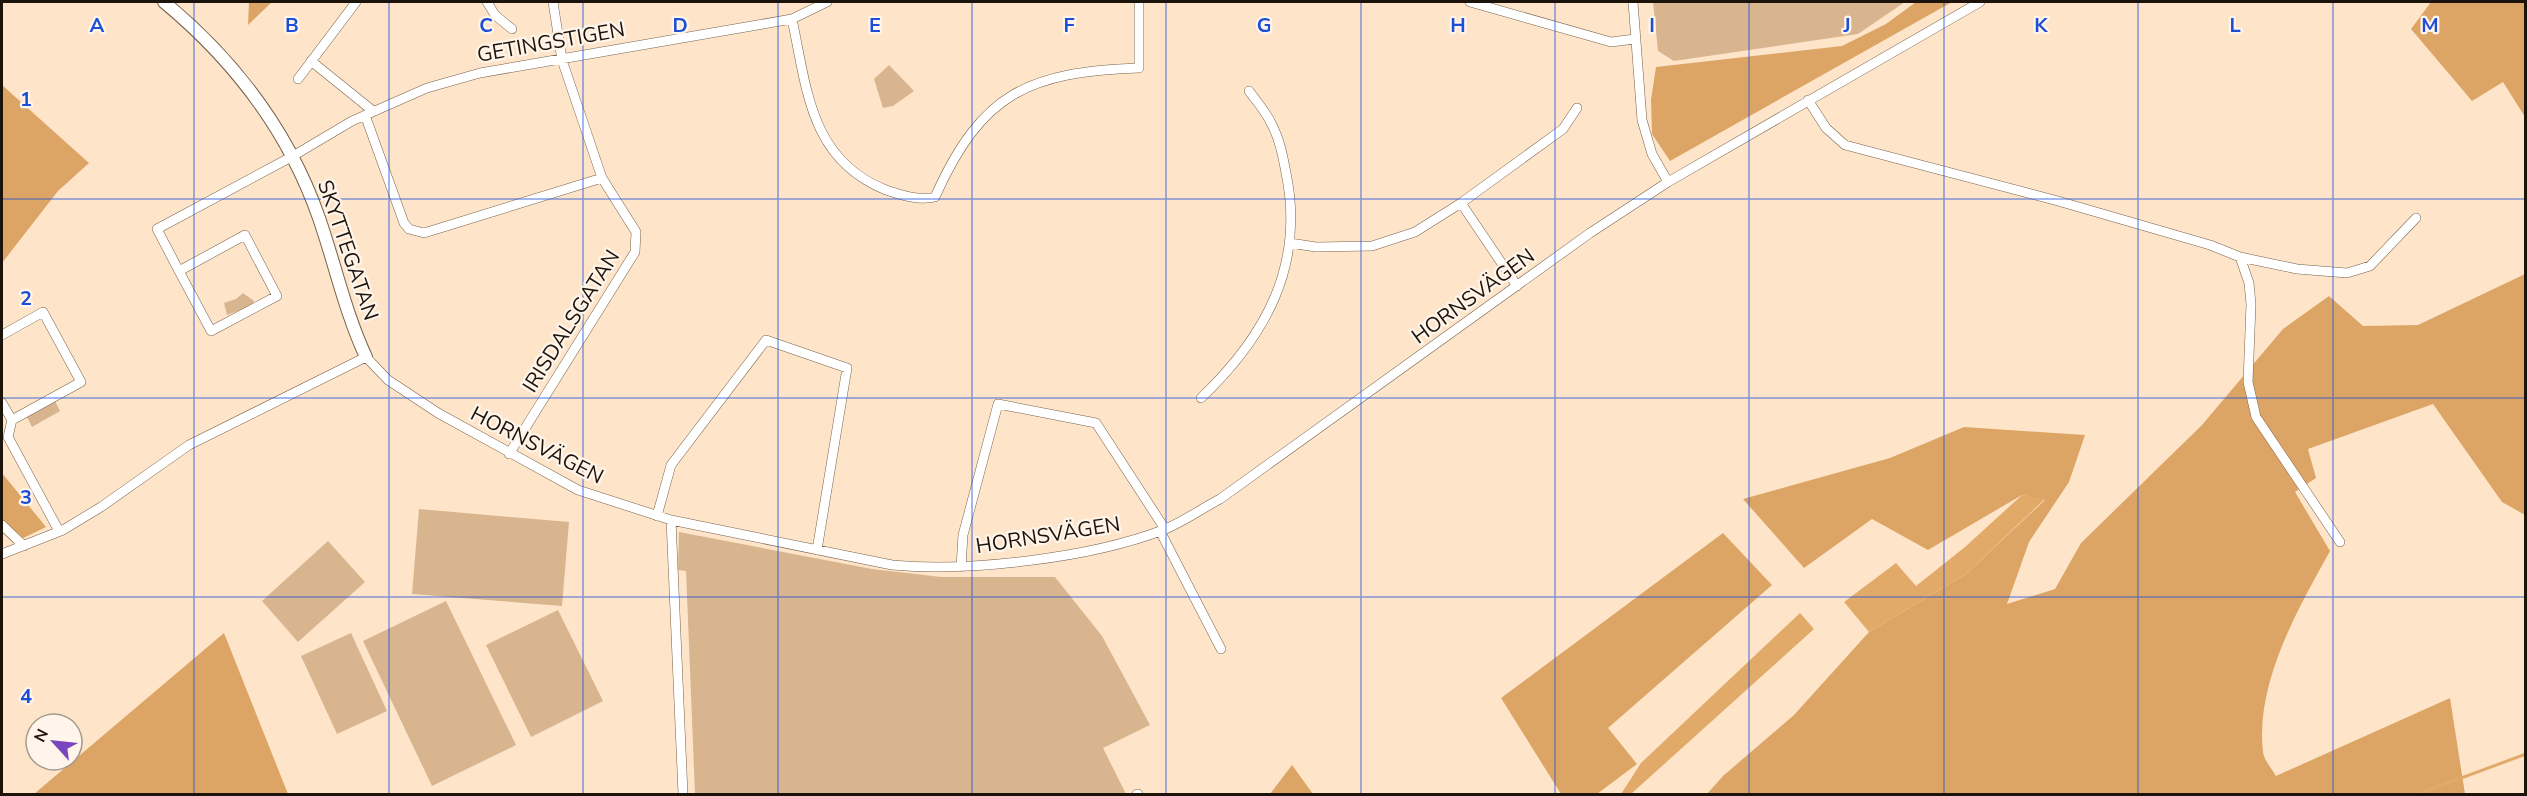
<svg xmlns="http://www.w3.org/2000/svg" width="2527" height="796" viewBox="0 0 2527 796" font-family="'Nunito Sans',sans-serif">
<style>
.green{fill:#d8b58f}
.forest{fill:#dda565}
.water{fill:#e2aa69}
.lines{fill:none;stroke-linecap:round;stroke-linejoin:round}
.stream{stroke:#e2aa69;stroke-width:3}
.minor-casing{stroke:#77614a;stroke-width:10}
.tertiary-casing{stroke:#77614a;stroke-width:14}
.minor{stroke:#fff;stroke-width:9}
.tertiary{stroke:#fff;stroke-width:12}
.grid{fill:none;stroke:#1d4ed8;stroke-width:1.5;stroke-opacity:0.55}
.labels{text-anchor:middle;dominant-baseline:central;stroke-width:4.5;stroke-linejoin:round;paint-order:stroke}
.street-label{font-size:21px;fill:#1c130a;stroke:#fff5ea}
.grid-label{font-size:20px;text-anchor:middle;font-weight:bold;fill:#1d4ed8;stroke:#fff5ea;stroke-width:4.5;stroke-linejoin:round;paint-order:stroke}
</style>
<rect width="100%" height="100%" fill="#fee5ca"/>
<path class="green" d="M1653,2H1905L1858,34L1674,61L1658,51Z
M889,65L914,91L893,106L883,108L874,79Z
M243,293L254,301L251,306L227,315L224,303L236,299Z
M55,401L60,411L32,427L27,417Z
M419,509L569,522L562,606L412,594Z
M679,532L872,569L941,577H1055L1102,636L1150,725L1103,748L1126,794H695L686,571L678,570Z
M328,541L365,582L298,642L262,601Z
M446,601L516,745L432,786L363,641Z
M558,610L603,701L531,737L486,645Z
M351,633L387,711L337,734L301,656Z"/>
<path class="forest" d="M249,2H272L248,25Z
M1916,2H1952L1670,161L1652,134L1651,100L1656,67L1842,46L1886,24Z
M2431,2H2525V117L2503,82L2472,101L2411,29Z
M2,85L89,163L58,191L2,263Z
M2525,274V515L2502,502L2433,404L2308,449L2316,478L2295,492L2330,551C2298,609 2255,683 2263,752C2264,760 2272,769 2276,776L2450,698L2465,794H1707L1723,776L1794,715L1869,632L1966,574L2045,500L2022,495L1928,550L1872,519L1804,568L1743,499L1890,458L1964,427L2085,435L2069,482L2029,542L2007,604L2055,589L2081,543L2202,425L2283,329L2329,296L2363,326L2418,325Z
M2,473L46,527L13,543L2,532Z
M1723,533L1772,585L1608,728L1637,764L1597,794H1561L1501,698Z
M224,633L288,794H34Z
M1292,765L1313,794H1270Z"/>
<path class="water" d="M2022,495L2045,499L1966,574L1869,632L1844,602L1896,563L1916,586L1965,547Z
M1800,613L1814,629L1631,794H1621L1641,763Z"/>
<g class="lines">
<path class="stream" d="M2418,794L2526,754"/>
<defs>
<path id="minor" d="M487,2L495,15L512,29
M1470,2L1611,42L1635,39
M1633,2L1642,120L1652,154L1668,182
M792,19C807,89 810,160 886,190C901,195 919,201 935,197C982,92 1029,72 1139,68V2
M311,61L373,111
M298,79L356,2
M1808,100L1826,128L1845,145L2058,201L2210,245L2240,257L2297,269L2347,273L2370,266L2416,218
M365,115L404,223L409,229L424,233L602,178
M1461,203L1517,286
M245,235L277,296L211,331L179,271Z
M1290,243L1316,247L1372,246L1415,232L1461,203L1563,129L1577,108
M2240,257L2249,283L2251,304L2248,382L2256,417L2340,542
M179,271L157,229L293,156L352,121L427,88L480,73L792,19L827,2
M2,335L43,312L81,382L12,420
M1201,398C1266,336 1305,265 1286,173C1283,157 1280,140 1272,125C1267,113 1257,102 1249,91
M2,403L12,420L8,437L59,531
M509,454L635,252L636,232L602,178L562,60L553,2
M657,516L671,465L766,340L847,368L817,550
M671,520L683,794
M2,525L24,546
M1160,531L1221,649
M2,554L63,530L101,507L189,445L366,357L388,380L438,413L578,490L671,520L892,565C970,572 1090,558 1163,530C1183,522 1201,509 1220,499L1590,233L1668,182L1980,2
M961,567L963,535L998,404L1096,423L1165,529
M1137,794H1138"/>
<path id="tertiary" d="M164,2C234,60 289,132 319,218C335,264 345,312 366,357"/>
</defs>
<use href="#minor" class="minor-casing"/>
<use href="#tertiary" class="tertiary-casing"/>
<use href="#minor" class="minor"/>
<use href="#tertiary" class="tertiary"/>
</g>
<path class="grid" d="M194,2V794M389,2V794M583,2V794M778,2V794M972,2V794M1166,2V794M1361,2V794M1555,2V794M1749,2V794M1944,2V794M2138,2V794M2333,2V794M2,199H2526M2,398H2526M2,597H2526"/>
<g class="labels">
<g class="street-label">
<text transform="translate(551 42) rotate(-10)">GETINGSTIGEN</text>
<text transform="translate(348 250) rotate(71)">SKYTTEGATAN</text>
<text transform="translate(1473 296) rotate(-36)">HORNSVÄGEN</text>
<text transform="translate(571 321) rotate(-58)">IRISDALSGATAN</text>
<text transform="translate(537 445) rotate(27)">HORNSVÄGEN</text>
<text transform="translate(1048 535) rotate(-9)">HORNSVÄGEN</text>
</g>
</g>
<g class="grid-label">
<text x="97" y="32">A</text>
<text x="292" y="32">B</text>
<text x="486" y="32">C</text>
<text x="680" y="32">D</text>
<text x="875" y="32">E</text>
<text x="1069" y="32">F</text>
<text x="1264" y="32">G</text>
<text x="1458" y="32">H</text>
<text x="1652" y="32">I</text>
<text x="1847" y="32">J</text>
<text x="2041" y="32">K</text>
<text x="2235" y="32">L</text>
<text x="2430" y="32">M</text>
<text x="26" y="106">1</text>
<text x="26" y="305">2</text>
<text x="26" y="504">3</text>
<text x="26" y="703">4</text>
</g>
<rect width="2527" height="796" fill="none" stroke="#1c130a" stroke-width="6"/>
<g transform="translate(54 742) rotate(297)"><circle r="28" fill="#fff5ea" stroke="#a49b90" stroke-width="1.5"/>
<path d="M0-4.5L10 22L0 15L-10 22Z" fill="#7946be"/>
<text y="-9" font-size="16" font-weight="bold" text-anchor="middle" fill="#1c130a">N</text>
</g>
</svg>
